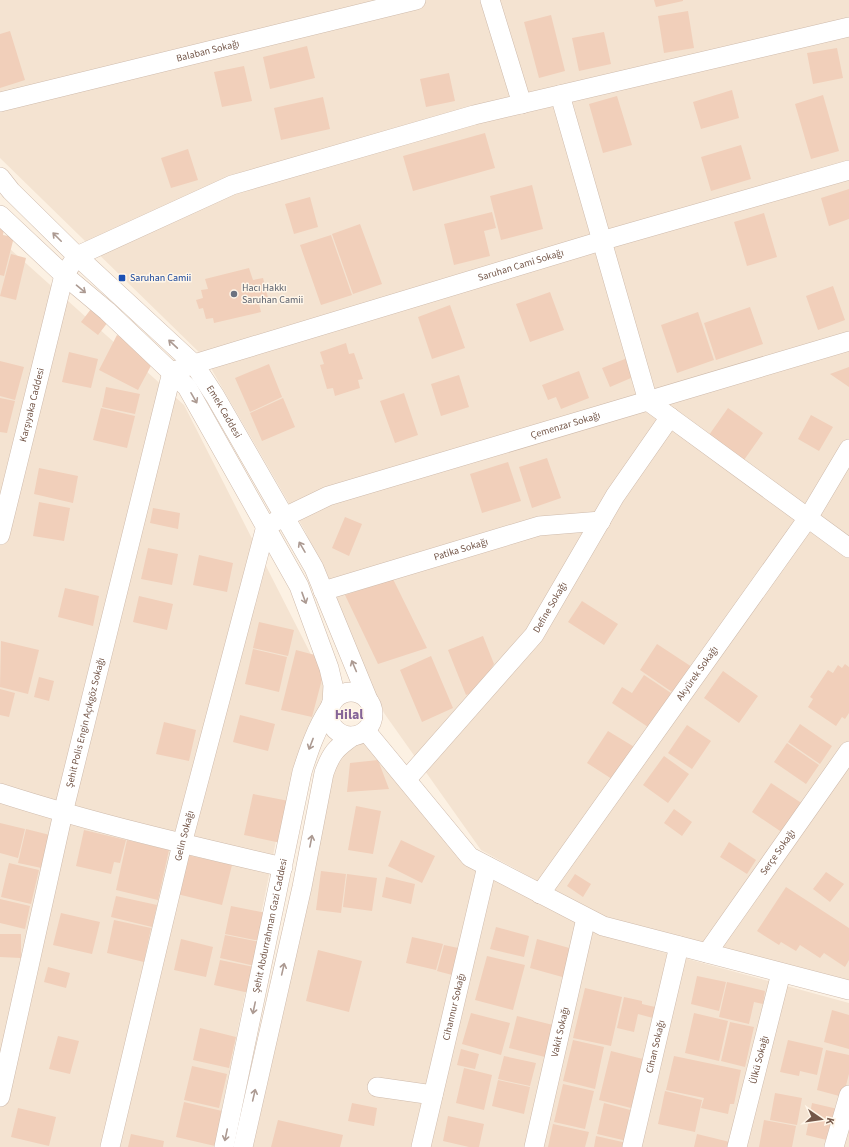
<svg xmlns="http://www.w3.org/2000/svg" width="849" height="1147" viewBox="0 0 849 1147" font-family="'Source Sans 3',sans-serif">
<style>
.residential{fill:#f4e3d1}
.building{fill:#f1cfba}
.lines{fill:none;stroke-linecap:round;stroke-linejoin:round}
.minor-casing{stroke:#cfbbac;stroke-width:20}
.minor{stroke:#fff;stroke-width:19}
.oneway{stroke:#ac9a92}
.transit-dot{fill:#1a4fb4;stroke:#fff6e9;stroke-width:1.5}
.worship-dot{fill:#6b7280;stroke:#fff6e9;stroke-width:1.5}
.labels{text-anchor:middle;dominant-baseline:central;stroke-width:3;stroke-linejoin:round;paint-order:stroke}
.street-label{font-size:10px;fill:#745749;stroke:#fff6e9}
.transit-label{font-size:10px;fill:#164399;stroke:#fff6e9;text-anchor:start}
.worship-label{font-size:10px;fill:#5b616d;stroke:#fff6e9;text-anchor:start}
.district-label{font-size:14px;font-weight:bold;fill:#856497;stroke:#fff6e9}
</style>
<rect width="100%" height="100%" fill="#fcf1e3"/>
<path class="residential" d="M0,0H849V983L607,919L481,850L384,713L305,531L205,358L0,158Z
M0,240L184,405L328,688L278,831L214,1147H0Z
M364,741L469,867L629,943L849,1003V1147H253L337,759Z"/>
<path class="building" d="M654,0H683V1L656,7Z
M688,11L694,48L664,53L658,16Z
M551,15L565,71L539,78L524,22Z
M10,31L25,80L0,88V34Z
M604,32L611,64L579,71L572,38Z
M307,46L315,78L270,89L263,57Z
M837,48L843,78L813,84L807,53Z
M244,66L252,101L222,107L214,72Z
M449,73L455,101L426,107L420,79Z
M732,90L739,118L701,129L693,102Z
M823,95L839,151L811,159L795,104Z
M617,96L632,145L603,153L589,104Z
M323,97L330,129L281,140L274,108Z
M485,133L495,168L413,191L403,156Z
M741,145L751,179L711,191L701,157Z
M188,149L198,180L171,188L161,158Z
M532,185L543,229L501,240L490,196Z
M849,189V219L829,226L821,198Z
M310,197L318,227L294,234L285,204Z
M492,212L496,228L484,231L490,256L454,265L444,224Z
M764,213L777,257L747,266L734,222Z
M360,224L382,284L353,294L332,234Z
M0,228L4,229L3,235L14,237L4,276L0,275Z
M331,235L352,295L321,305L300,245Z
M11,254L26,258L16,300L0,296Z
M249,268L253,280L263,278L269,302L259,304L261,312L214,323L213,318L206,319L203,308L199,309L196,300L203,298L201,290L208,289L205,279Z
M833,286L845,320L818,330L806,296Z
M550,292L564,330L530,342L516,304Z
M450,305L465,348L432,359L418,317Z
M750,307L763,344L716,360L704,323Z
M91,309L108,322L98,335L81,322Z
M698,312L714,360L677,373L661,325Z
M117,335L136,345L153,362L138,390L99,370Z
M346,343L349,354L354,353L363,379L358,380L360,388L335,396L333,388L327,389L320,365L324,364L320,352Z
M69,352L98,359L91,388L62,382Z
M630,357L638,375L610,387L602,368Z
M0,361L24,367L15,400L0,396Z
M269,364L282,397L250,412L235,378Z
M849,367V387L830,374Z
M579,371L589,398L561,409L556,397L548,400L542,385Z
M459,375L469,407L441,416L431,384Z
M106,387L140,394L135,414L102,407Z
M404,393L418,435L395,443L380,401Z
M0,398L15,401L7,433L0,432Z
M283,398L295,427L262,441L250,413Z
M101,408L135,416L127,448L93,440Z
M728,408L763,433L744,460L709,435Z
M811,415L833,427L819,451L798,439Z
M547,458L561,498L532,508L519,467Z
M508,462L521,501L482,513L470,474Z
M39,468L78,476L73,503L34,494Z
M39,502L70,508L64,541L33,536Z
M153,508L180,513L178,529L150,523Z
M345,517L362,524L349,556L332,548Z
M148,548L178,554L172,585L141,579Z
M199,555L233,563L227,592L193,585Z
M393,579L427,648L378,664L345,595Z
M65,588L99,596L93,626L58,617Z
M139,596L173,604L167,630L133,622Z
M582,601L618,624L604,645L568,622Z
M259,622L294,630L288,656L253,648Z
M483,636L494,664L476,691L466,695L448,650Z
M1,641L39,650L28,694L0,687Z
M657,644L692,667L675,694L640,670Z
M253,649L287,657L279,692L245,684Z
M296,650L315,655L325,668L312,717L281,710Z
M431,656L453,708L422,722L400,670Z
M845,664L849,667V713L845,719L842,717L836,726L808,707L813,699L810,697L828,670L833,673L838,665L842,668Z
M723,671L758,696L739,723L704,698Z
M644,675L674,695L651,729L612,703L622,687L632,693Z
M39,677L54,681L49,701L34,697Z
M0,689L15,693L9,717L0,715Z
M240,715L275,724L268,751L233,742Z
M164,722L196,730L189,761L156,754Z
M800,724L832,746L820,764L788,742Z
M687,725L711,741L692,769L668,753Z
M608,731L636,748L615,781L587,763Z
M787,743L819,765L806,784L774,762Z
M664,756L689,774L668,803L643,785Z
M378,760L389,789L347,792L350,763Z
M771,783L803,804L783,833L752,812Z
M253,794L289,801L281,843L244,835Z
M356,806L381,811L373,854L348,850Z
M674,809L692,822L682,836L664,823Z
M0,823L25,829L18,858L0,853Z
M26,829L54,836L46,869L18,863Z
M84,830L126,840L120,863L114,862L111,874L76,866Z
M127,840L169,850L158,900L116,890Z
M401,840L435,856L422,883L388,866Z
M729,842L756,860L747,874L720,857Z
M187,855L232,865L222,905L177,894Z
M9,863L39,870L31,904L1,897Z
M321,871L346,874L341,913L316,910Z
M826,872L844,884L830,902L813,889Z
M347,874L377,878L372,911L343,907Z
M575,874L591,884L583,897L567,886Z
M386,877L415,884L411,904L382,897Z
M786,887L849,928V960L845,967L824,953L820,958L800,945L796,951L781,942L779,945L757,931Z
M116,896L157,905L152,927L111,917Z
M0,899L30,906L25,929L0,923Z
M231,906L266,913L260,941L225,934Z
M61,913L100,922L92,954L53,945Z
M114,920L151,928L144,962L107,953Z
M496,927L529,936L524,957L490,949Z
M0,934H21V958L0,957Z
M225,935L260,942L255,966L220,958Z
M412,937L443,944L436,970L406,963Z
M181,939L213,947L206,977L174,970Z
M537,939L573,949L566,978L530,968Z
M444,945L463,949L456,976L437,971Z
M318,950L362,961L349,1012L306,1001Z
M487,956L525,965L513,1010L475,1000Z
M220,960L254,967L249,993L214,985Z
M48,967L70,973L66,988L44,982Z
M697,976L726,982L719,1011L691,1004Z
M727,982L765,991L763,1004L754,1002L749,1024L719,1017Z
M585,988L622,997L611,1046L573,1038Z
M624,997L642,1001V1004L655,1007L653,1018L638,1014L634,1032L617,1028Z
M832,1010L849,1015V1049L824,1042Z
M471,1013L510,1023L501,1055L462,1044Z
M694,1013L728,1021L719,1061L685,1053Z
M517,1016L553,1025L545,1057L509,1048Z
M730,1022L754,1027L745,1067L721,1061Z
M200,1028L236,1037L229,1068L193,1060Z
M58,1036L79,1041L70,1074L49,1069Z
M573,1040L604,1047L595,1089L563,1081Z
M788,1040L823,1048L817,1075L800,1071L799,1076L780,1072Z
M461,1049L479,1054L475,1069L457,1065Z
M826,1050L849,1055V1074L843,1097L817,1090Z
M611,1051L647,1060L635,1109L599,1100Z
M504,1056L536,1063L530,1086L498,1079Z
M674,1056L741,1070L734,1104H730L728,1114L701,1108L704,1098L666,1090Z
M192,1066L227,1074L219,1108L184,1100Z
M464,1068L492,1075L484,1110L456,1103Z
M498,1080L530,1087L524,1114L492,1106Z
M563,1084L594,1091L585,1129L554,1122Z
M665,1091L702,1100L695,1132L658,1124Z
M775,1093L802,1098L797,1125L770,1120Z
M184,1102L222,1111L215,1146L176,1137Z
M352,1103L377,1108L374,1126L348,1121Z
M604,1103L634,1111L627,1141L597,1134Z
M812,1103L842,1110L835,1142L806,1135Z
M18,1108L56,1117L49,1146L11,1137Z
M448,1116L484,1124L479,1147H469L443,1141Z
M278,1120L343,1135L340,1147H271Z
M764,1120L796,1126L792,1147H759Z
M553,1124L589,1132L585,1147H548Z
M131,1134L164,1141L163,1147H128Z
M697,1134L734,1143L733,1147H694Z
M596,1136L627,1143L626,1147H594Z"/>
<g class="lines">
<defs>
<g id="minor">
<path d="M490,0L522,104"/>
<path d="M560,95L648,401L849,548"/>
<path id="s1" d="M0,102L416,0"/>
<path id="s2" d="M0,177L11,191L77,256L194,364L215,396L314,568L369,702"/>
<path d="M0,215L64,275L107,311L187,387L299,586L329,668L333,685L332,703"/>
<path id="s3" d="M0,535L64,275L77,256L232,185L474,115L849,27"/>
<path id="s4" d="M323,591L539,526L601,521"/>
<circle cx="351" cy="714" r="22"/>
<path d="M366,731L470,857L603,926L849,990"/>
<path id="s5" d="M407,779L534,635L615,496L670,417"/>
<path d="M0,793C93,823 188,845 283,867"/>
<path id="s6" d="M540,894L808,518L849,449"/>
<path id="s7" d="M707,953L849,751"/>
<path d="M377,1087L433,1095"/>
<path id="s8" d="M0,1097L63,813L172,372L194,364L601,241L849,170"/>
<path id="s9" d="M110,1147L182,844L266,526L328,496L849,341"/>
<path id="s10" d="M224,1147L302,772C309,750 316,729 329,709"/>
<path d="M243,1147L302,887L324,773C331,753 336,748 353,736"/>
<path id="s11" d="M421,1147L487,866"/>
<path id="s12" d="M534,1147L586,918"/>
<path id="s13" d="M632,1147L679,946"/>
<path id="s14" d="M737,1147L781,973"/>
<path d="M834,1147L849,1095"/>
</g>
</defs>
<use href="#minor" class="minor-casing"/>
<use href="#minor" class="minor"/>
</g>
<defs><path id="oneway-shaft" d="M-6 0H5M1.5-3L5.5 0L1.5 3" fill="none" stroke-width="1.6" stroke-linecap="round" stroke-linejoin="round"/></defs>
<g class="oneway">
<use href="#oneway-shaft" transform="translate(57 237) rotate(-135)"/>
<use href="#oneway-shaft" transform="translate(81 289) rotate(40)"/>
<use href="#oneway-shaft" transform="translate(173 344) rotate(-137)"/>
<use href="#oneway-shaft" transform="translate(194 398) rotate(60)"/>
<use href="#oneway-shaft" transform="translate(302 547) rotate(-120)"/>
<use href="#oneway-shaft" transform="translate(304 598) rotate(70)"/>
<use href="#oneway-shaft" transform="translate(354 666) rotate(-113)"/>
<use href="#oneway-shaft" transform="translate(311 744) rotate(111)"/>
<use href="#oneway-shaft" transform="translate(311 841) rotate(-79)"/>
<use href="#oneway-shaft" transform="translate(283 969) rotate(-77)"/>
<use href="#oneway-shaft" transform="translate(254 1008) rotate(102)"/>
<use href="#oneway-shaft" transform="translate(254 1095) rotate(-77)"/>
<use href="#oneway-shaft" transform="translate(226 1135) rotate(102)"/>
</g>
<rect class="transit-dot" x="118" y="274" width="8" height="8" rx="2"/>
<circle class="worship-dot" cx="234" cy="294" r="4"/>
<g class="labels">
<g class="street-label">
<text stroke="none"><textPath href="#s1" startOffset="214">Balaban Sokağı</textPath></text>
<text stroke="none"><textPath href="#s8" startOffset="1110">Saruhan Cami Sokağı</textPath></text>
<text stroke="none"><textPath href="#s3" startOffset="134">Karşıyaka Caddesi</textPath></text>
<text stroke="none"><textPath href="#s2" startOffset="326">Emek Caddesi</textPath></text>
<text stroke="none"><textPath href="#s9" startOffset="957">Çemenzar Sokağı</textPath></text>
<text stroke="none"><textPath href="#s4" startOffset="144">Patika Sokağı</textPath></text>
<text stroke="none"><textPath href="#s5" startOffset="224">Define Sokağı</textPath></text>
<text stroke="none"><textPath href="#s6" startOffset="271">Akyürek Sokağı</textPath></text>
<text stroke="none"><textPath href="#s8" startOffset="384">Şehit Polis Engin Açıkgöz Sokağı</textPath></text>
<text stroke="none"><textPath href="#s9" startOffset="320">Gelin Sokağı</textPath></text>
<text stroke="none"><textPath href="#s7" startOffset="123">Serçe Sokağı</textPath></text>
<text stroke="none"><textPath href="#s10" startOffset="226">Şehit Abdurrahman Gazi Caddesi</textPath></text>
<text stroke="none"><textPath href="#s11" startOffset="144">Cihannur Sokağı</textPath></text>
<text stroke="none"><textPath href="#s12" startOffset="118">Vakit Sokağı</textPath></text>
<text stroke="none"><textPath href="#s13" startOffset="103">Cihan Sokağı</textPath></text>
<text stroke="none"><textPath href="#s14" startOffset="90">Ülkü Sokağı</textPath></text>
</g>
<g class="transit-label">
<text x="130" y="278">Saruhan Camii</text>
</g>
<g class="worship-label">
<text x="242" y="288">Hacı Hakkı<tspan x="242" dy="12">Saruhan Camii</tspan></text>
</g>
<g class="district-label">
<text x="349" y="715">Hilal</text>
</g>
</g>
<g transform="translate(821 1119) rotate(103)" stroke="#fff6e9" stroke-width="3" paint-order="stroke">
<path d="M0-3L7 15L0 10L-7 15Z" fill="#745749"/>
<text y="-6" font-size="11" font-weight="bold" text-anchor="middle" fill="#745749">K</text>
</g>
</svg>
